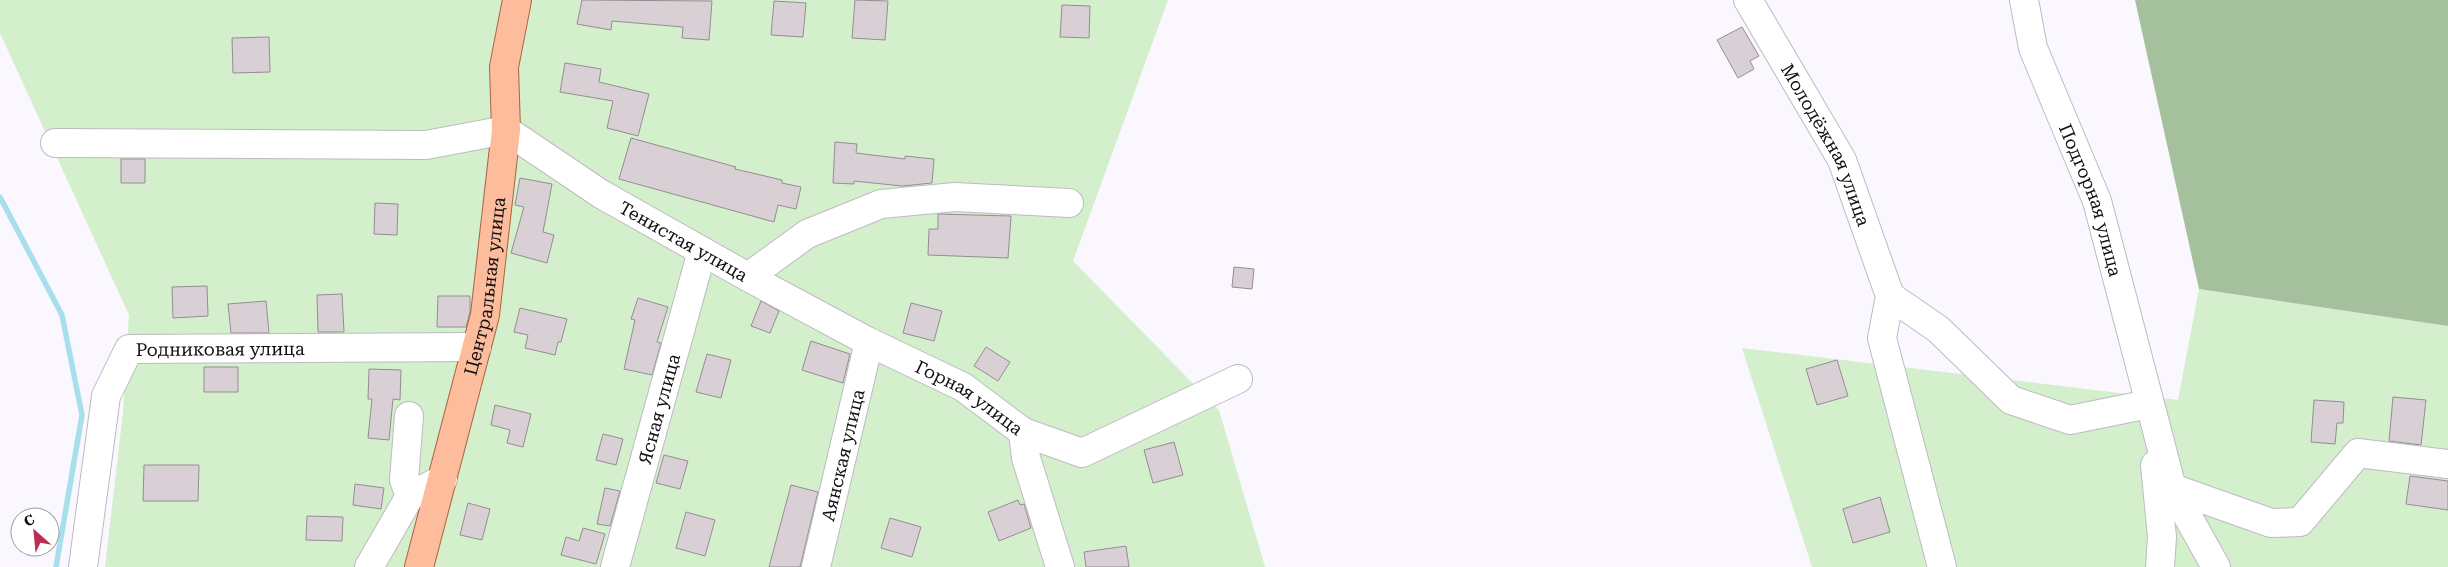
<svg xmlns="http://www.w3.org/2000/svg" width="2448" height="567" viewBox="0 0 2448 567" font-family="'Roboto Serif',serif">
<style>
.green{fill:#d4efcb}
.forest{fill:#a5c09c}
.lines{fill:none;stroke-linecap:round;stroke-linejoin:round}
.stream{stroke:#a8dfea;stroke-width:5.5}
.building{fill:#d8d0d5;stroke:#948d92}
.minor-casing{stroke:#bdbbc2;stroke-width:30}
.major-casing{stroke:#a96340;stroke-width:30}
.minor{stroke:#fff;stroke-width:28}
.major{stroke:#fdbc9b;stroke-width:28}
.labels{text-anchor:middle;dominant-baseline:central;stroke-width:4.5;stroke-linejoin:round;paint-order:stroke}
.street-label{font-size:18px;fill:#101012;stroke:#fff}
</style>
<rect width="100%" height="100%" fill="#faf7ff"/>
<path class="green" d="M0,0H1168L1073,261L1219,410L1265,567H105L123,412L129,315L0,33Z
M2199,289L2448,326V567H1812L1742,348L2178,400Z"/>
<path class="forest" d="M2135,0H2448V326L2199,289Z"/>
<g class="lines">
<path class="stream" d="M0,197L62,315L82,415L56,567"/>
</g>
<path class="building" d="M582,0L712,1L709,40L682,38L683,27L612,21L611,30L577,24Z
M855,0L888,1L885,40L852,38Z
M774,1L806,3L803,37L771,35Z
M1062,5L1090,6L1089,38L1060,37Z
M1742,27L1759,56L1750,61L1754,69L1738,78L1717,40Z
M269,37L270,72L233,73L232,38Z
M565,63L601,69L599,82L649,94L638,136L607,128L613,101L560,92Z
M631,138L736,167L735,169L782,180V183L801,187L796,209L778,205L774,222L619,179Z
M835,142L857,144L856,153L905,159V156L934,159L932,183L902,186L854,181V184L833,183Z
M121,159H145V183H121Z
M520,178L552,184L543,232L554,235L547,263L511,253L524,207L515,205Z
M375,203L398,204L397,235L374,234Z
M938,214L1011,216L1008,258L928,255L929,229H938Z
M1234,267L1254,269L1252,289L1232,287Z
M207,286L208,316L173,318L172,287Z
M342,294L344,332H318L317,295Z
M438,296H470V312L466,327H437Z
M638,298L668,307L657,342L661,343L652,375L624,369L635,320L631,319Z
M266,301L269,333H231L228,304Z
M761,301L779,311L770,333L751,326Z
M911,303L942,311L934,341L903,333Z
M520,308L567,319L561,342H558L555,355L525,348L528,335L514,332Z
M811,341L850,354L843,383L802,370Z
M986,347L1010,362L998,381L974,366Z
M707,354L731,360L721,398L696,392Z
M1837,360L1848,396L1817,405L1806,369Z
M204,367H238V392H204Z
M369,369L401,370L400,400L393,399L389,440L368,438L372,399H368Z
M2393,397L2426,400L2421,445L2389,441Z
M2314,400L2344,402L2343,423H2337L2335,444L2311,442Z
M495,405L531,414L523,447L507,443L510,430L491,425Z
M603,434L623,439L616,465L596,460Z
M1174,442L1183,475L1153,483L1144,450Z
M664,455L688,461L680,489L656,483Z
M144,465H199L198,501H143Z
M2410,476L2448,481V510L2406,504Z
M355,484L384,488L381,509L353,505Z
M791,485L818,492L800,567H769Z
M605,488L620,491L610,526L597,524Z
M1880,497L1890,532L1853,543L1843,509Z
M1018,500L1020,505L1024,504L1031,528L999,541L988,512Z
M468,503L490,509L482,540L460,535Z
M686,512L715,520L705,556L676,548Z
M307,516L343,517L342,541L306,540Z
M890,518L921,527L912,557L881,548Z
M583,528L605,534L596,564L561,555L566,537L579,541Z
M1126,546L1129,567H1086L1084,552Z"/>
<g class="lines">
<defs>
<g id="minor">
<path id="s1" d="M1748,0L1842,160L1890,296L1882,338L1942,567"/>
<path id="s2" d="M2024,0L2033,48L2097,201L2172,488L2271,523L2300,522L2358,453L2448,464"/>
<path id="s3" d="M55,143L426,145L506,130L601,194L748,277L869,342L963,387L1023,432L1026,458L1060,567"/>
<path d="M748,277L807,234L881,204L955,197L1069,203"/>
<path d="M1890,296L1938,329L2011,400L2070,420L2149,404"/>
<path d="M409,416L404,480L410,496"/>
<path d="M1023,432L1082,453L1238,379"/>
<path d="M2155,465L2162,537L2160,567"/>
<path d="M2172,488L2216,567"/>
<path id="s4" d="M83,567L106,396L129,349L477,347"/>
<path d="M369,567L410,496L443,479"/>
<path id="s5" d="M615,567L702,251"/>
<path id="s6" d="M816,567L869,342"/>
</g>
<g id="major">
<path id="s7" d="M419,567L485,315L506,130L504,67L517,0"/>
</g>
</defs>
<use href="#minor" class="minor-casing"/>
<use href="#major" class="major-casing"/>
<use href="#minor" class="minor"/>
<use href="#major" class="major"/>
</g>
<g class="labels">
<g class="street-label">
<text stroke="none"><textPath href="#s1" startOffset="165">Молодёжная улица</textPath></text>
<text stroke="none"><textPath href="#s2" startOffset="212">Подгорная улица</textPath></text>
<text stroke="none"><textPath href="#s3" startOffset="662">Тенистая улица</textPath></text>
<text stroke="none"><textPath href="#s7" startOffset="289">Центральная улица</textPath></text>
<text stroke="none"><textPath href="#s4" startOffset="316">Родниковая улица</textPath></text>
<text stroke="none"><textPath href="#s3" startOffset="988">Горная улица</textPath></text>
<text stroke="none"><textPath href="#s5" startOffset="164">Ясная улица</textPath></text>
<text stroke="none"><textPath href="#s6" startOffset="115">Аянская улица</textPath></text>
</g>
</g>
<g transform="translate(35 532) rotate(333)"><circle r="24" fill="#ffffff" stroke="#9f9fa0"/>
<path d="M0-4L9 19L0 12L-9 19Z" fill="#bd2e56"/>
<text y="-8" font-size="14" font-weight="bold" text-anchor="middle" fill="#101012">С</text>
</g>
</svg>
